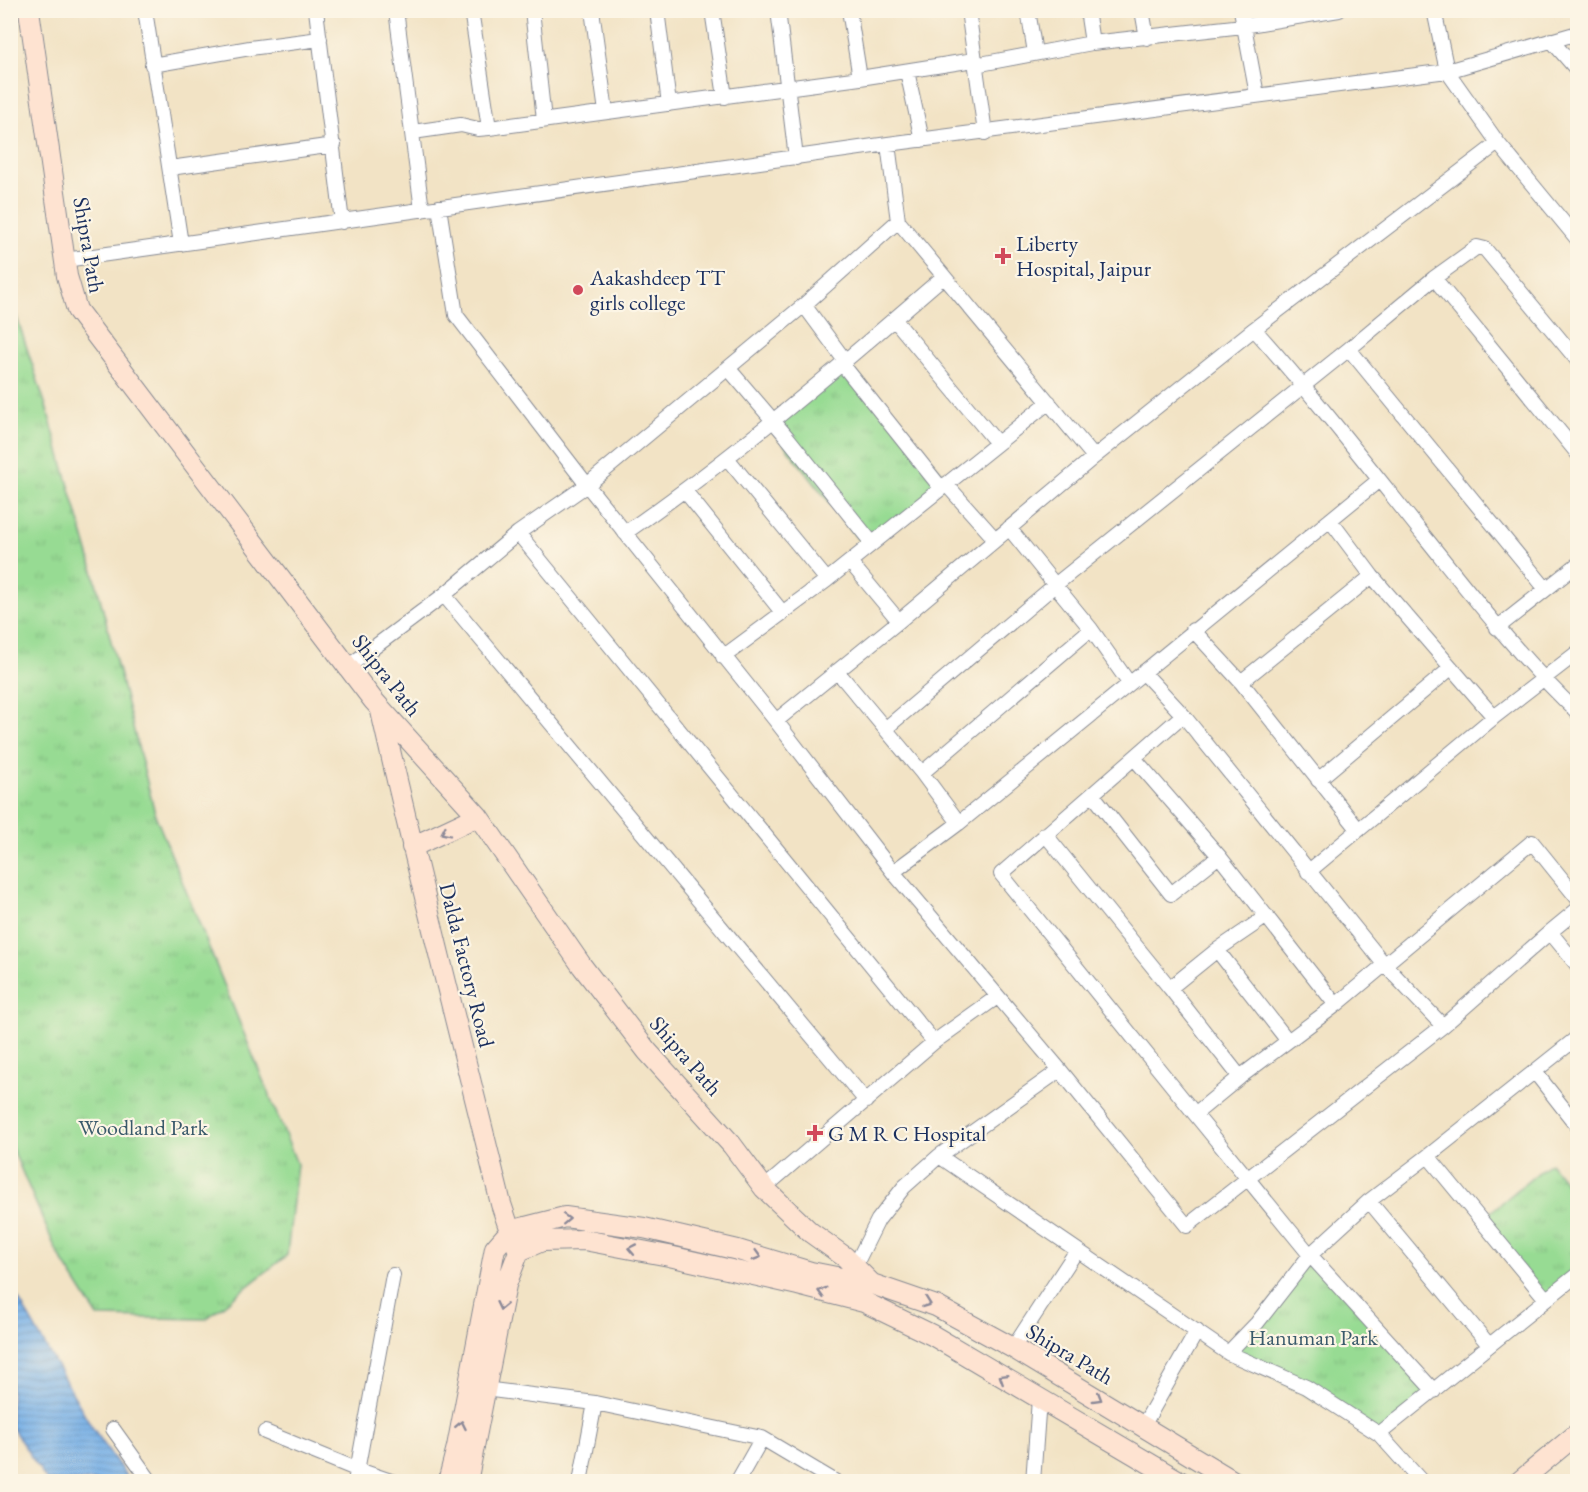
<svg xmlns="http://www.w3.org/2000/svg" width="1588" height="1492" viewBox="0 0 1588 1492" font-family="'EB Garamond',serif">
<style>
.park{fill:url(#park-tufts);stroke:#598578;stroke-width:1.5}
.water{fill:url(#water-rules);stroke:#4970a2;stroke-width:1.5}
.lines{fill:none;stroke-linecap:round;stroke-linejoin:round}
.street-casing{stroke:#868992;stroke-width:16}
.secondary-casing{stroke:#868992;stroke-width:22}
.street{stroke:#fff;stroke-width:14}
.secondary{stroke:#fee3d1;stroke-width:20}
.oneway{stroke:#8c8998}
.poi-dot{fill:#d1495b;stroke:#fcf5e5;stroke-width:2}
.labels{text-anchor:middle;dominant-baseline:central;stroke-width:4.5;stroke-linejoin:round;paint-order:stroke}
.poi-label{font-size:22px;fill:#1b2f5e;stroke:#fcf5e5;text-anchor:start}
.street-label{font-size:22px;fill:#1b2f5e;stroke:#fcf5e5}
.park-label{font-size:22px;fill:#3a5a6b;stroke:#fcf5e5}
</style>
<defs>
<pattern id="park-tufts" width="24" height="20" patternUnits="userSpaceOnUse" patternTransform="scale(1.5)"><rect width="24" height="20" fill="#97db93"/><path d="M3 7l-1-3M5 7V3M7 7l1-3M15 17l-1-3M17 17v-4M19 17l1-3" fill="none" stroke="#82bc81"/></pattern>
<pattern id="water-rules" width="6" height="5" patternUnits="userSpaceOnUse" patternTransform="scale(1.5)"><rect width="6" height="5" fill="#77b0e7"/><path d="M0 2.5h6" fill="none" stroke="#6190be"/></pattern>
</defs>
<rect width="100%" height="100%" fill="#fcf5e5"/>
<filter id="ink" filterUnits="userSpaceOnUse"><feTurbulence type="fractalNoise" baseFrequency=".0167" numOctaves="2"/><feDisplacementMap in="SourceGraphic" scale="12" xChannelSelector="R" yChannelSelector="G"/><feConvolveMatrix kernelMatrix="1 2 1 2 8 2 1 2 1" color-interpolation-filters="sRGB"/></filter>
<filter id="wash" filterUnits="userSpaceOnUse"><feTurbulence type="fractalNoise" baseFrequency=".008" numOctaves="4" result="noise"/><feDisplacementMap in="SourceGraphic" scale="24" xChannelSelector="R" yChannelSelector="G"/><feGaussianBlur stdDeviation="1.35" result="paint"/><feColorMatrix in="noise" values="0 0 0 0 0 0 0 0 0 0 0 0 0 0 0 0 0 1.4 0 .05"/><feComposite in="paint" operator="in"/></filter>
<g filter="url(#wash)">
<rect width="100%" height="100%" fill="#f2e3c5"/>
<path class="park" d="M11,300L46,406L90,559L156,817L297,1164L287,1255L206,1319L98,1317L57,1252L11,1146Z
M846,362L949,481L866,549L769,425Z
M1550,1163L1577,1197V1274L1546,1299L1481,1220Z
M1310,1255L1434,1391L1379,1434L1228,1353Z"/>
<path class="water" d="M11,1286L92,1427L130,1481H47L11,1426Z"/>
</g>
<g filter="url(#ink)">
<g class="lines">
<defs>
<path id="street" d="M145,10L181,244
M316,10L342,222
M396,10L422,210
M471,10L489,128
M532,10L544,120
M592,10L606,112
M657,10L669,104
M712,10L725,97
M778,10L796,158
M849,10L860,78
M968,10L985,133
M1028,10L1035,53
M1087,10L1092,43
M1142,10L1147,38
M1241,10L1257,95
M1551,40L1578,71
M152,65L250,48L320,39
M975,65L1092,43L1243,26L1339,10
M907,71L922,140
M413,132L461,125L478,129L489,128L860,78L974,60
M1498,143L1578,240
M888,144L898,221L1094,457L1254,329L1498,143L1447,71L1434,10
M170,168L334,145
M439,207L456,315L587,485L776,721L893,872L1060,1070L1187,1226L1443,1026L1550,932L1578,966
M65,260L888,144L1447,71L1578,33
M1434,278L1578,454
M804,305L846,362
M894,319L997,443
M1254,329C1314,396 1369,467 1425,537C1474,598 1521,659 1578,713
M1349,349L1546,589
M843,365L941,488
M728,368L787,437L872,543
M727,458L827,580
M946,484L995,539
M685,491L782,612
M1330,520L1372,576L1494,717
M1009,528L1055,585L1349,349L1434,278L1477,247L1485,249L1578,361
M518,533L587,485L804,305L898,221
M625,533C737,455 840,366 943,277
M850,562L899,621
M444,595L866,1101
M1497,628L1578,564
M1193,630L1241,682L1358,829
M723,657L827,580L1049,402
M349,666L444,595L518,533L934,1042
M837,671L922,773L959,823
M1143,672L1183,715L1384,964L1443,1026
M1241,682L1372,576
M1183,715L1001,874L1195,1114L1240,1077L1336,1005L1532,842L1578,899
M776,721L899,621L1094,457
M885,729L1055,585L1091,629L1129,683
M1134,758L1219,856L1336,1005
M922,773L1091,629
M1318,780L1451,668
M1093,795L1171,894L1219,856
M1045,834L1170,988
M893,872L959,823L1379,480
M1308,872L1494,717L1578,652
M1550,932L1578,909
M1217,950L1288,1041
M1535,1072L1578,1127
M1240,1077L1170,988L1217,950L1267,916
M1195,1114L1310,1255L1257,1323L1228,1353
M939,1156L1228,1353L1306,1387L1379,1434L1422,1482
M1428,1156L1546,1299
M764,1188L934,1042L997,997
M1369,1201L1489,1345
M855,1266L878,1220L904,1187L939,1156L1060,1070
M1013,1348L1077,1250
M484,1389L595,1403L762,1438L836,1482
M1434,1391L1310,1255L1369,1201L1428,1156L1578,1037
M1143,1426L1197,1331
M113,1429L151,1482
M265,1432L356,1469L394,1482
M1379,1434L1578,1274
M355,1482L393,1275
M580,1482L595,1403
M737,1482L762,1438
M1033,1482L1039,1399"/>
<path id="secondary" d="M29,10L67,276L77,310L373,700L478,816L582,966L647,1051L732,1145L764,1188L810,1232L845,1257L872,1284L936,1306L1013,1348L1235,1482
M381,711C418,876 461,1040 501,1204L510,1231L519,1251L506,1285L467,1482
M412,847L478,816
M510,1231L565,1217L644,1228L738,1250L811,1272L872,1284
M519,1251L542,1241L584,1240L669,1256L798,1285L864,1302L932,1335L1181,1482
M448,1482L457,1447L495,1248L510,1231
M1519,1482L1578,1433"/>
</defs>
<use href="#street" class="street-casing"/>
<use href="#secondary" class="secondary-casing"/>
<use href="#street" class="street"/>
<use href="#secondary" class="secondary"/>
</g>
<defs><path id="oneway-chevron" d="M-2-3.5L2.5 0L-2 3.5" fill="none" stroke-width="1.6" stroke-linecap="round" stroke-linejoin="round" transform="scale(1.5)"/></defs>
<g class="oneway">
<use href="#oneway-chevron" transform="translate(445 832) rotate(154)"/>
<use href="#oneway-chevron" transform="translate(566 1219) rotate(-2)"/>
<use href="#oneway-chevron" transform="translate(632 1249) rotate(-169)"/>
<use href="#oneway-chevron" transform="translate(757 1256) rotate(16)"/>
<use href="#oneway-chevron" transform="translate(822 1292) rotate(-164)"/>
<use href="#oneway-chevron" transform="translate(927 1303) rotate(20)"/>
<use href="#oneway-chevron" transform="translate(501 1306) rotate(102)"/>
<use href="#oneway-chevron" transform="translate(1003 1378) rotate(-148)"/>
<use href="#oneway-chevron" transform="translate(1098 1398) rotate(31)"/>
<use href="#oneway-chevron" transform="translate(461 1425) rotate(-79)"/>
</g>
</g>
<g class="poi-dot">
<path d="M1000 247h6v6h6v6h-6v6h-6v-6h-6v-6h6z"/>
<circle cx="578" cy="290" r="6"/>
<path d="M812 1124h6v6h6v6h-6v6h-6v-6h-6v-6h6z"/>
</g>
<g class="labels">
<g class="poi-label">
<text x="1016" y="243">Liberty<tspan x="1016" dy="25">Hospital, Jaipur</tspan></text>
<text x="590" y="277">Aakashdeep TT<tspan x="590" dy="25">girls college</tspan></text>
<text x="828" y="1133">G M R C Hospital</text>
</g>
<g class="street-label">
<text transform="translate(89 245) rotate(80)">Shipra Path</text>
<text transform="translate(387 675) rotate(52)">Shipra Path</text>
<text transform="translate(467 965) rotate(76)">Dalda Factory Road</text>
<text transform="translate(686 1056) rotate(49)">Shipra Path</text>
<text transform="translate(1070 1354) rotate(31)">Shipra Path</text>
</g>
<g class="park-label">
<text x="143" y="1127">Woodland Park</text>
<text x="1313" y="1337">Hanuman Park</text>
</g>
</g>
<rect width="1588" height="1492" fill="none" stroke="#fcf5e5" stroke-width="36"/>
</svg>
